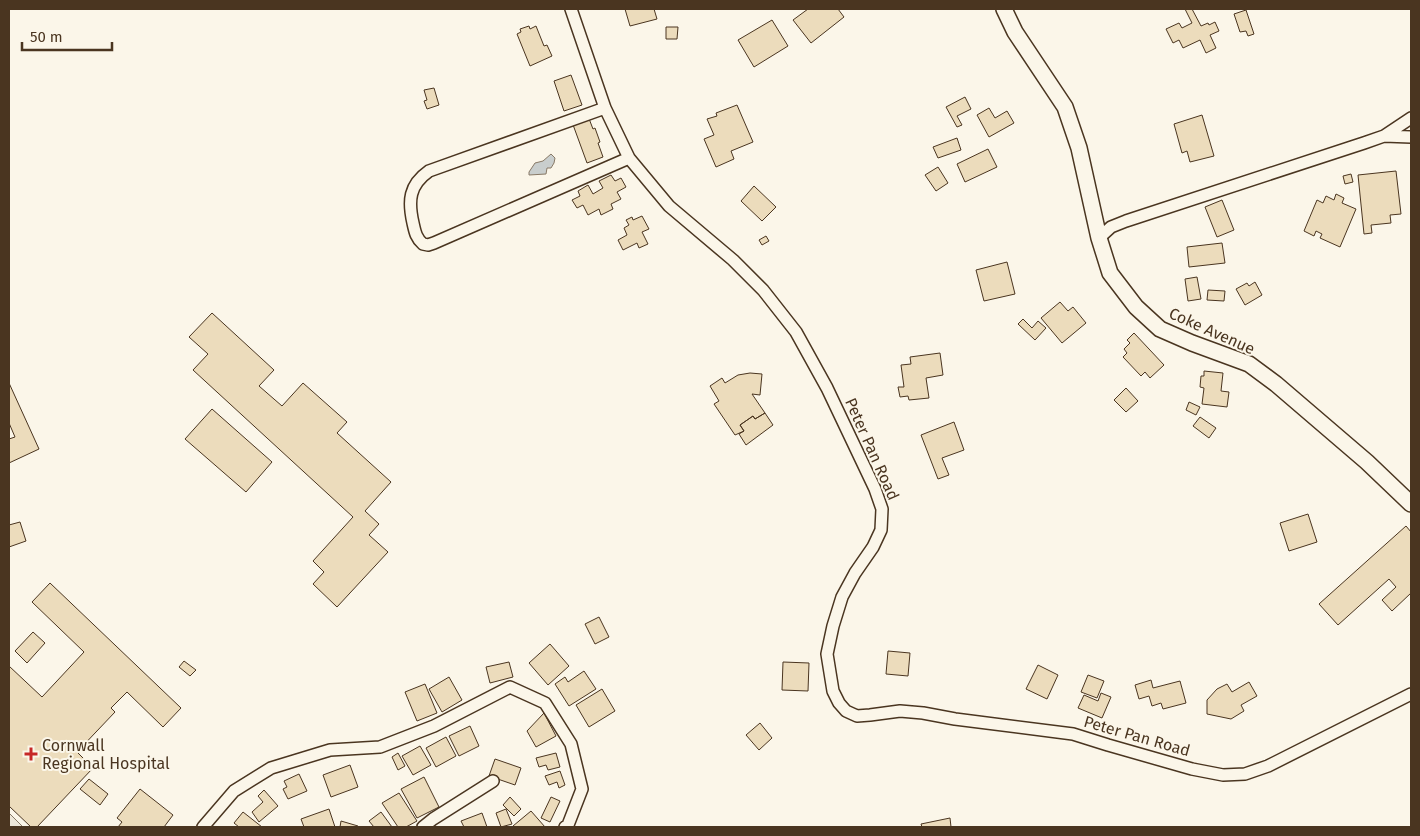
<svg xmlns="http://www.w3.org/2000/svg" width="1420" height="836" viewBox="0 0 1420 836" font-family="'Fira Sans',sans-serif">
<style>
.parking{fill:#ede7d9;stroke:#887966}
.water{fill:#c9cecd;stroke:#887966}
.building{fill:#ecdcbc;stroke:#4a3520}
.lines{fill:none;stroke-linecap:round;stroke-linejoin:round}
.street-casing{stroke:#4a3520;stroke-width:14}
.secondary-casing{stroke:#4a3520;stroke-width:18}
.street{stroke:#fbf6e9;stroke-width:11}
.secondary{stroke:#fbf6e9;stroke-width:15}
.poi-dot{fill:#c62828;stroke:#fbf6e9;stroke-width:2}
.labels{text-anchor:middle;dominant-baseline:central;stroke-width:4;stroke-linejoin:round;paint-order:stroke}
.street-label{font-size:16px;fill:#4a3520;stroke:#fbf6e9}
.poi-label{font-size:16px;fill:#4a3520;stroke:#fbf6e9;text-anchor:start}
</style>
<rect width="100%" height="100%" fill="#fbf6e9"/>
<path class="parking" d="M9,813L23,827H9Z"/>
<path class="water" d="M551,154L555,158L554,163L551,168H547L546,174L529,175V172L535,163L543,161Z"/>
<path class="building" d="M625,9H654L657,19L630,26Z
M808,9H838L844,17L811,43L793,20Z
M1185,9H1192L1201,26L1208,23L1209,25L1215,22L1219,31L1210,35L1216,48L1206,53L1200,40L1183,48L1179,40L1173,43L1166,29L1179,23L1182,28L1192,23Z
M1246,10L1254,34L1248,36L1246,31L1240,32L1234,14Z
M772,20L788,46L754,67L738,40Z
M529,26L530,29L536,26L544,46L547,45L552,56L530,66L517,34L521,32L520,29Z
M666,27H678L677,39H666Z
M571,75L582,105L564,111L554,81Z
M434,88L439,105L427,109L424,101L427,100L424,90Z
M965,97L971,109L957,116L962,125L957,127L946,107Z
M737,105L753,142L731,151L734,159L716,167L704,139L714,135L707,119L717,116L716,113Z
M989,108L995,118L1007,111L1014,123L989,137L977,115Z
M1202,115L1214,156L1190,162L1187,151L1182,153L1174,124Z
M588,116L593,129L595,128L600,142L598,143L603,157L587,163L572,122Z
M957,138L961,150L938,158L933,147Z
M988,149L997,167L965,182L957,164Z
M938,167L948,183L936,191L925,175Z
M1396,171L1401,214L1390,215L1391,223L1371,225L1372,233L1364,234L1358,175Z
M1351,174L1353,182L1345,184L1343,176Z
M611,175L615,181L621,178L626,187L617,192L621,199L611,204L613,209L601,215L599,209L588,215L583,205L577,208L572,200L580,196L578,191L588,185L593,194L603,188L599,181Z
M754,186L776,207L762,221L741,201Z
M1336,194L1344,198L1342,203L1356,209L1340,247L1320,238L1322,234L1316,231L1314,236L1304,231L1317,200L1323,203L1326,196L1334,200Z
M1222,200L1234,230L1217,237L1205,207Z
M642,216L649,229L642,232L648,244L639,248L637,243L623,250L618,240L627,235L624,228L629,225L626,220L632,217L633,220Z
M766,236L769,241L762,245L759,240Z
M1222,243L1225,263L1189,267L1187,247Z
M1007,262L1015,294L984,301L976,270Z
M1197,277L1201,299L1188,301L1185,279Z
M1255,282L1262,295L1245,305L1236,289L1247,283L1249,286Z
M1208,290L1225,291L1224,301L1207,300Z
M1060,302L1068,311L1073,307L1086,323L1062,343L1041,318Z
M212,313L274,370L259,386L282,406L303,383L347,422L337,433L391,482L365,511L379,524L369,535L388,552L337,607L313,584L324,572L313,561L353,517L193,370L208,354L189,337Z
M1023,319L1032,328L1038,321L1046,328L1035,340L1018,324Z
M1134,333L1164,365L1150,378L1145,372L1141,376L1123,357L1127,353L1124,349L1130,343L1127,340Z
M940,353L943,375L926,378L929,398L909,400L908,396L900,397L898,387H904L901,365L911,364L910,357Z
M1204,371L1223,373L1221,391L1229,392L1227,407L1202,404L1204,388L1200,387L1201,376H1204Z
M750,373L762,374L760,395L752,394L765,413L755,419L753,416L740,425L744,431L735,435L714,404L719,401L710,386L722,378L725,383L738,375Z
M9,383L39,449L9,463V439L15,437L9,423Z
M1126,388L1138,401L1126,412L1114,400Z
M1189,402L1200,407L1196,415L1186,410Z
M212,409L272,462L246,492L185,439Z
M765,413L773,425L746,445L739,434L744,431L740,425L753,416L755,419Z
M1200,417L1216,428L1209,438L1193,426Z
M954,422L964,450L942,458L949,475L938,479L921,435Z
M1308,514L1317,542L1289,551L1280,523Z
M20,522L26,541L9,547V525Z
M1406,526L1411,532V593L1392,611L1382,600L1396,587L1389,579L1338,625L1319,604Z
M50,583L181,708L163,727L127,692L111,708L115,712L77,752L93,768L37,827H31L9,806V666L42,697L84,652L32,602Z
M599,617L609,637L595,644L585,624Z
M33,632L45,643L27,663L15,651Z
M550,644L569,666L548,685L529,663Z
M888,651L910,653L908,676L886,674Z
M184,661L196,670L190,676L179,667Z
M509,662L513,677L490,683L486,667Z
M783,662L809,663L808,691L782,690Z
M1038,665L1058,675L1047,699L1026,689Z
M584,671L596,689L569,706L555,684L565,677L568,682Z
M1088,675L1104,681L1097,698L1081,692Z
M449,677L462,700L442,712L429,689Z
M1151,680L1153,688L1180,681L1186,703L1163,709L1161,703L1152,706L1149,696L1139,699L1135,685Z
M1249,682L1257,696L1241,705L1244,711L1231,719L1207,714V700L1217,689L1227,684L1232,692Z
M425,684L437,713L417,721L405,692Z
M602,689L615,711L589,727L576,705Z
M1101,693L1111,697L1102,718L1078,708L1084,695L1098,701Z
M544,713L556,736L536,747L527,731Z
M760,723L772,738L759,750L746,735Z
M470,726L479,746L459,756L449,736Z
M446,737L456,756L436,767L426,748Z
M420,746L431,765L413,775L402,756Z
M398,753L405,766L398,770L392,757Z
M556,753L560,767L548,770L546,765L539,767L536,758Z
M495,759L521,768L515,785L489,776Z
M350,765L358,787L331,797L323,775Z
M560,771L565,785L559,788L557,782L549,785L545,776Z
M299,774L307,791L288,799L283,789L287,787L284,781Z
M424,777L439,807L417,818L401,789Z
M89,779L108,794L100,805L80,789Z
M140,789L173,815L164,827H118L122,822L117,818Z
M264,790L278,806L259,822L252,812L263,802L258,796Z
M399,793L417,821L406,827H398L382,803Z
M510,797L521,809L514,816L503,805Z
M551,797L560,801L550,822L541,818Z
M329,809L335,827H304L301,819Z
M506,809L512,824L501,827L496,813Z
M531,811L545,827H514L513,826Z
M243,812L262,827H239L234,823Z
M381,812L392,827H374L369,821Z
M482,813L487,827H464L461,821Z
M950,818L951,827H922L921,824Z
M341,821L358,826V827H340Z"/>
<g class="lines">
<defs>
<path id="street" d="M571,9L605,108L629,158L669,206L733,260L763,290L796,332L827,388L875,489L882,509L881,530L873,547L855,573L842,597L833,626L827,654L833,691L839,703L846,711L857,716L870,715L900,711L923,713L955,719L1073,734L1108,745L1192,769L1223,775L1245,774L1268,766L1411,694
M605,108L429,171C409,185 408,201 413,223C415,232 416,238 423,244L428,245L434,243L629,158
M1384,136L1411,137
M1099,238L1111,227L1126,221L1364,143L1384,136L1411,118
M203,827L234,791L271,768L330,750L380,747L434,726L510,687L545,703L571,744L582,789L568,825L565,827
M423,827L433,819L493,781"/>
<path id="secondary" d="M1004,9L1015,32L1065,107L1079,148L1099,238L1110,273L1136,307L1160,329L1192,343L1249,364L1276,384L1367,462L1411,504"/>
</defs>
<use href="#street" class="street-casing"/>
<use href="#secondary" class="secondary-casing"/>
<use href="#street" class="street"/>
<use href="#secondary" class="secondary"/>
</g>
<path class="poi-dot" d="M28.5 746.5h5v5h5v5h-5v5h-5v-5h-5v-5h5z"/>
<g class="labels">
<g class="street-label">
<text transform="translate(1212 331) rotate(24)">Coke Avenue</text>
<text transform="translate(872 449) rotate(66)">Peter Pan Road</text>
<text transform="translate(1137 736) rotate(16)">Peter Pan Road</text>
</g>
<g class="poi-label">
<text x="42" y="745">Cornwall<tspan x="42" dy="18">Regional Hospital</tspan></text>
</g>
</g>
<rect width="1420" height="836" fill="none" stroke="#4a3520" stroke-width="20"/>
<path d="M22 42v8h90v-8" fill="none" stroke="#4a3520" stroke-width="2.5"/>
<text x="30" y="42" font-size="15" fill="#4a3520" stroke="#fbf6e9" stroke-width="4" paint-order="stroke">50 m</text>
</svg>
